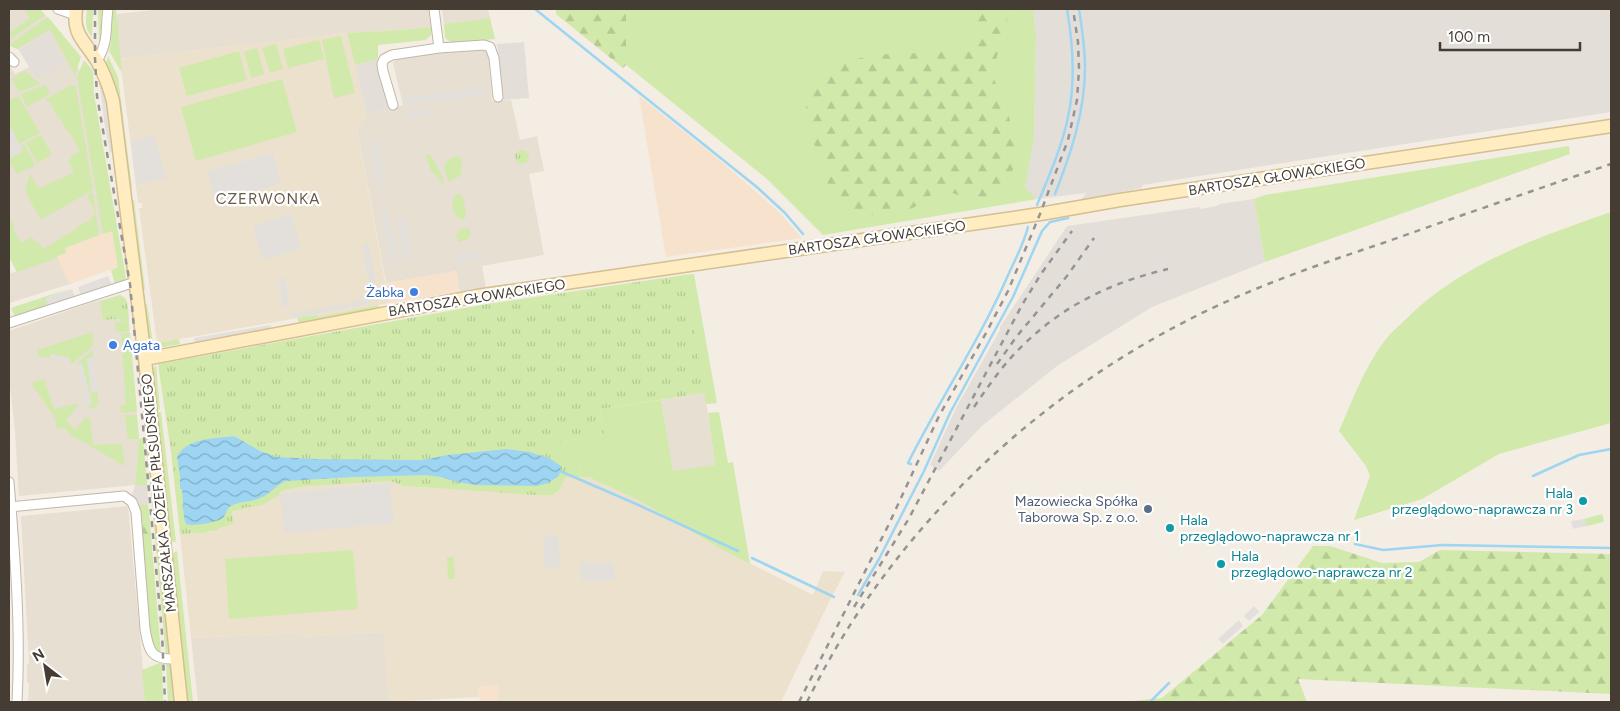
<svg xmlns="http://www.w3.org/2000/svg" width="1620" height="711" viewBox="0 0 1620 711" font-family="Figtree,sans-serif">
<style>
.residential{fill:#e7dfd1}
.commercial{fill:#f6e2cd}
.industrial{fill:#e4ded9}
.education{fill:#ece1cd}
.green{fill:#d1e9aa}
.forest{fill:url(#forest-firs)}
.park{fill:url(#park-tufts)}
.parking{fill:#e3e0dc}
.water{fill:url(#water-waves)}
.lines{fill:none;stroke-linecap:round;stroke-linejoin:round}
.stream{stroke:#9dd5f2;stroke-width:2.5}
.street-casing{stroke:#c1b7a9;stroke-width:11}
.secondary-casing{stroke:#d5be91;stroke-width:15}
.street{stroke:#fff;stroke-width:9}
.secondary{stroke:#ffecc1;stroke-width:12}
.rail{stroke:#949494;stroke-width:2.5;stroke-dasharray:6 6;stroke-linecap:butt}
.shop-dot{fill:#3f7fe0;stroke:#fff;stroke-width:2}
.culture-dot{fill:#0f9aa8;stroke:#fff;stroke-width:2}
.service-dot{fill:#5c6f8a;stroke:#fff;stroke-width:2}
.labels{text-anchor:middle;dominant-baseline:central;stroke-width:4.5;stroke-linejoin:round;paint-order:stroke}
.street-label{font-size:14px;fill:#453d33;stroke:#fff}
.shop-label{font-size:14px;fill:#366cbe;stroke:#fff;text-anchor:end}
.culture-label{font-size:14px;fill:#0d838f;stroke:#fff;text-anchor:start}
.service-label{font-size:14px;fill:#4e5e75;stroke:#fff;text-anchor:end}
.neighbourhood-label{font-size:15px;letter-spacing:1px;fill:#685a4a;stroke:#fff}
</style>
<defs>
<pattern id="forest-firs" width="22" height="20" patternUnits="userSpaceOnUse" patternTransform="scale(1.25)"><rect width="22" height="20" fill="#d1e9aa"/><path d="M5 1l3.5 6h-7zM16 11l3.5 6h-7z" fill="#b5c993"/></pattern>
<pattern id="park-tufts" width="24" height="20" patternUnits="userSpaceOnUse" patternTransform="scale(1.25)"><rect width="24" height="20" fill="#d1e9aa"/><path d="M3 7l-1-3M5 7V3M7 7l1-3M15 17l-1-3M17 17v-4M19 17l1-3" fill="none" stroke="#b5c993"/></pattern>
<pattern id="water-waves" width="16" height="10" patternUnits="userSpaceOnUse" patternTransform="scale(1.25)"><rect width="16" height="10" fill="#9dd5f2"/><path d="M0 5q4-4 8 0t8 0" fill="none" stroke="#82aec5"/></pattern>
</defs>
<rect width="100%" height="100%" fill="#f3ede4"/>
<path class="residential" d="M9,9H40L57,29L77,64L83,79L112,230L65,248L66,253L57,256L70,284L9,303V274L17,271L9,257V65L15,74L29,67L35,77L49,34L19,50L9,45Z
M163,9H428L431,27L375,32L374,31L347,33L120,59L117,28V14Z
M442,9H488L490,18L444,24Z
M483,49L488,54L492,101L511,100L520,140L537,136L544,171L529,174L544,255L482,266L486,288L460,292L456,271L386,283L357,129L367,114L403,105L393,63L398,57Z
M120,295L123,297L127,301L139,439L135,485L19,496L15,432L9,375V331L87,304Z
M705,393L715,465L673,472L661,400Z
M128,506L142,659L145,702H28L29,683H27V664H29L21,516Z
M384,632L389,702H198L191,638L302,633L304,637Z"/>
<path class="commercial" d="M639,96L717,158L779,212L802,238L666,257Z
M112,230L118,267L70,284L56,256L66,253L65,248Z
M456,271L460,292L389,303L386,283Z
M498,685L517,701V702H480L477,687Z"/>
<path class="industrial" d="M1033,9H1611V112L1142,185V188L1081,200L1086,193L1037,199L1025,187L1034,138L1036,34Z
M49,33L65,63L38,78L35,77L19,50Z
M524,42L529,98L503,100L497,44Z
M378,59L391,108L367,114L355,65Z
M1254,199L1265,262L1152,307L1057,366L983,425L939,471L930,465L956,408L1000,330V327L1067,226L1199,207L1201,209L1216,206L1220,204Z
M135,485H147L148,505L135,504L131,498Z"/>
<path class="education" d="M347,33L367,114L357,130L389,303L317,317L315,315L157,343L139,208H142V203H138L120,59Z
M566,477H588L636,499L723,550L813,595L823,571L845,572L829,602L781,702H499L498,685L478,687V697L389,702L384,632L303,637L302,633L191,638L180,534L204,533L234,524L232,511L243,510V508L261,506L280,492L298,487L391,481L403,486L535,495H553L559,490Z"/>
<path class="green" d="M24,9H40L45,15L9,40V33L30,18Z
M87,9H93L92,37C84,28 86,21 87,9Z
M98,9H102L101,42H99Z
M116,9L122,73L109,51C113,37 110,24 113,11Z
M557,9H1033L1036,34L1034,139L1025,187L1037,199L823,235L766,178Z
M48,17L81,57L75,75L50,29L17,49L9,45Z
M490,18L495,39L452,43L445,38L444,24Z
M431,27V35L426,40L378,45V59L355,65L347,33L375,31V32Z
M341,36L355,93L334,98L322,40Z
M319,40L324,59L288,68L283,49Z
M276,44L283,69L270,73L262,48Z
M257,48L264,74L251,78L244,52Z
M239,51L247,80L187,96L179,68Z
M108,56L118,77L132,188H130L118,97L116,86L106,64Z
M84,60L93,71L94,94L126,278L122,282L115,284L111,270L118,267L112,231L103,234L77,77Z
M24,71L40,84L19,92L12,79Z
M282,79L297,132L196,161L181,107Z
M45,85L50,94L27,107L21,94Z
M71,85L76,87L93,190L42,219H40L25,191L30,174L38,188L42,186L43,187L58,179L59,180L74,172L68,161L72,158L71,156L80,151L70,133L69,134L60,118H58L50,102L48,103L46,99Z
M18,96L40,133L19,144L9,124V101Z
M41,135L52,155L37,163L26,143Z
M24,144L35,165L17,174L12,165L9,166V159L23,151L20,146Z
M1569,146L1570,154L1265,262L1254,199L1265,195Z
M427,154C432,156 433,158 435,163C440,173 445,176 442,187C441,176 436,178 431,170C428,165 429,160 425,155Z
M457,156H459L462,160L461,175L449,182C444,168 439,163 457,156Z
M91,193H93L99,235L65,248L66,253L57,256V258L17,272L9,257V216L15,227L13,228L21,243L32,237L35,242L37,241L43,249L62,238V237L78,228L77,227L92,219L91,217L96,215L87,196Z
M458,194L461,195L464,200L466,217L462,220L455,215L452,205L454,196Z
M131,200H134L145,289L142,290Z
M1611,212V423L1499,454L1422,499L1354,520L1370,476L1366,466L1339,431C1352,401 1364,369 1383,343C1390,333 1399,326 1407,318C1463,263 1539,237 1611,212Z
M463,228H468L471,233L468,239L460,242L458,241L456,236L460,230Z
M694,274L717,403L706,404L684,275Z
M71,288L46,298L48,306L15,317L11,308Z
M143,304H147L154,350L149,346Z
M134,305L171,655L166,657Z
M379,305L378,309L303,325L299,323L297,318L316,315L317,317Z
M121,321H129V331L116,332L115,323Z
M93,332V346L73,363L70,362V358L51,354L49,358L38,356L37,350Z
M130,333L137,411L121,413L120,406L126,405L121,334Z
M179,339L180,344L157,348V343Z
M93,350V356L87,359L91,393L97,391L98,403L95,408H90L87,406L92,404L82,363L76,364Z
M156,365L160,409L156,410L152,371Z
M44,379L54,409L79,403L66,421L75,430L86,417L90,419L93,445L122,444L125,466L71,435L65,428L57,429L55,418L31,383Z
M661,400L673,471L715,465L708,413L719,412L728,463L733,462L750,564L723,550L636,499L588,477H581L579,465L554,443L604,434L600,409Z
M156,412H161L176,542L169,541Z
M125,415H137L139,439L143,438L147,485H135L139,439H128Z
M135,504L148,505L150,522L140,521Z
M1602,514L1604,521L1603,522L1587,526L1584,519Z
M143,547H152L161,654C153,651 151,642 148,635Z
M353,550L358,609L229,619L225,559Z
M177,551L193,702H186L171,554Z
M447,557H453L455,579H448Z
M162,662L163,702H145L142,670Z
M166,662L171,665L175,702H168Z"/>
<path class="forest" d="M556,9H626V65L623,68L556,14Z
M978,9H1010L992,75L1005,103L1010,121L1016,155L1013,169L1000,196L986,201H975L944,190C937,193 929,195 923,200C918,204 916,207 910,209C905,211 900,208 894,208C881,209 869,221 856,216L833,196L822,170L819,154L810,136L806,105L810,90L823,77L842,63L871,55L966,51C976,36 978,26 978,9Z
M140,521L150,522L152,547H143Z
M1313,546H1330L1382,563L1419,562L1440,550L1611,554V694L1298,679L1307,702H1122L1162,698L1262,615Z"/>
<path class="park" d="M515 157a7 7 0 1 1 14 0a7 7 0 1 1-14 0Z
M684,275L705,393L600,409L604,434L555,443L579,465L581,477H566L559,490L553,495H535L403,486L391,481L298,487L280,492L279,495L261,506L243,508V510L232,511L234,524L204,533L180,534L171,452L158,364L487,304Z
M120,295C130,299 128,311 129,321C123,321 122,320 118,319C113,318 108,321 103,319L100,302Z"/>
<path class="parking" d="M99,77L107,99L115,149L110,153L104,121Z
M483,88L484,95L405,105L404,97Z
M430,108L431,115L407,119L406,112Z
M9,124L23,151L9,159Z
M154,135L167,178L136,185L131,141Z
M378,138L384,187L378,188L372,139Z
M273,153L280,183L271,187L218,200L214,199L207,171Z
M387,207L397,262L391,263L381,208Z
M291,214L301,249L262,260L253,225Z
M404,218L411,260L404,261L397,219Z
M369,243L376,284L369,285L362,244Z
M483,251L484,258L458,263L457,255Z
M108,276L112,285L81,296L78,287Z
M285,277L290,306L283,307L278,279Z
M72,289L75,297L48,306L45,298Z
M370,299L367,304L293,318L289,314Z
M271,325L272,331L195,345L194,338Z
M51,354L70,358V362L49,358Z
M93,356L97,391L91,393L87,358Z
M82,363L92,404L87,406L76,364Z
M390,483L394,523L284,533L280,493Z
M1584,519L1588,526L1571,529L1573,528L1571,521Z
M558,535L560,568L545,569L543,536Z
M580,562L614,563L615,580L581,581Z
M1254,606L1259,612L1249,621L1244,616Z
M1239,620L1243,626L1223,644L1218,639Z"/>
<path class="water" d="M234,436L260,451L277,457L316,459L422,460L448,455L507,449L529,452L549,458L561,466L559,476L548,483L537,486L475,485L457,482L441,477L425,475L354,477L286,481C276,485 269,495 260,498C251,502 241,501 233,505C226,508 227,512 224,517C220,522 192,527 186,524L184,518L182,489H180V476L177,456C190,437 214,439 234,436Z"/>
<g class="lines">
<path class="stream" d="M535,9L758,188L785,213L803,234
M1055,194C1071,153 1085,112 1085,67C1085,47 1082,28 1079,9
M1037,205C1049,176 1062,147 1068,117C1076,81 1073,44 1067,9
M911,464L908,463C940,399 981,338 1009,273C1016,258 1024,243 1028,227
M560,471L634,503L738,551
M1533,476L1579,455L1611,449
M1355,544L1383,550L1443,545L1611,548
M752,558L834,597
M858,595L879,559L924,471L950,413L1013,297L1042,231L1050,222L1068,218
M1150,702L1169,683"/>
<defs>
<path id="street" d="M58,9L75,15
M434,9L439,48
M9,57L14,62
M97,61C109,41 105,30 108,9
M393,105L383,71L382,64L384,59L392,55L439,48L484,45L490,47L494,58L498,97
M9,323L135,282
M9,482C15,555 21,629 17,702
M9,507L124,496L132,502L136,512L145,629C149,652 151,660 176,659"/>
<path id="secondary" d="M76,9C72,35 85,41 97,61C105,74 109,87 113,101L145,359L181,702
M145,359L477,296L1040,214L1120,200L1611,126"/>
</defs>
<use href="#street" class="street-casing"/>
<use href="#secondary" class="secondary-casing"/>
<use href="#street" class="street"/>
<use href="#secondary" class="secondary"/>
<path class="rail" d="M95,9V58L97,96L130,284L162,633L165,702
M997,364L1017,336L1067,276L1094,238
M974,407C985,391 996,375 1008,361C1052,311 1104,284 1168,269
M854,607L908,520L1022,305L1041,274L1072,231
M799,702L888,526L939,416L986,333L1008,291L1040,214L1068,140L1077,100L1079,69L1078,42L1073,9
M807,702C889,534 1030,399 1196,316C1256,286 1320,264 1383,243C1459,216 1535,190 1611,164"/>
</g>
<g class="shop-dot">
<circle cx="414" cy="292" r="5"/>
<circle cx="113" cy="345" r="5"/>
</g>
<g class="culture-dot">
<circle cx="1583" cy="501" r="5"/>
<circle cx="1170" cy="528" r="5"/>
<circle cx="1221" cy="564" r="5"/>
</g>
<circle class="service-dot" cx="1148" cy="509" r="5"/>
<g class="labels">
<g class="street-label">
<text transform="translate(1277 177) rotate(-9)">BARTOSZA GŁOWACKIEGO</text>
<text transform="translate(877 238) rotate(-8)">BARTOSZA GŁOWACKIEGO</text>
<text transform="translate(477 298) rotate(-9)">BARTOSZA GŁOWACKIEGO</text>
<text transform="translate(159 493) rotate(-96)">MARSZAŁKA JÓZEFA PIŁSUDSKIEGO</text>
</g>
<g class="shop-label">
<text x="404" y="292">Żabka</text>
<text x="123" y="345" text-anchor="start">Agata</text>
</g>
<g class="culture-label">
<text x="1573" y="493" text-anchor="end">Hala<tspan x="1573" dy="16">przeglądowo-naprawcza nr 3</tspan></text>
<text x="1180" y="520">Hala<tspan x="1180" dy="16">przeglądowo-naprawcza nr 1</tspan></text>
<text x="1231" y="556">Hala<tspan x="1231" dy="16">przeglądowo-naprawcza nr 2</tspan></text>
</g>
<g class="service-label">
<text x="1138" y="501">Mazowiecka Spółka<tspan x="1138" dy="16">Taborowa Sp. z o.o.</tspan></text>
</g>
<g class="neighbourhood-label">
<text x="268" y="199">CZERWONKA</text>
</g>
</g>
<rect width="1620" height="711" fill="none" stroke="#453d33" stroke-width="20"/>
<g transform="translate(45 666) rotate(329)" stroke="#ffffff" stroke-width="4" paint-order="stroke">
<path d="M0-4L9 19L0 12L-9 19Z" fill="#453d33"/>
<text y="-8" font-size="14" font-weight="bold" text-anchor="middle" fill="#453d33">N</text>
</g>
<path d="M1440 42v8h140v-8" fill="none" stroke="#453d33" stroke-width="2.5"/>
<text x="1448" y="42" font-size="15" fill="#453d33" stroke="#ffffff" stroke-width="4" paint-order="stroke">100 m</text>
</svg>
